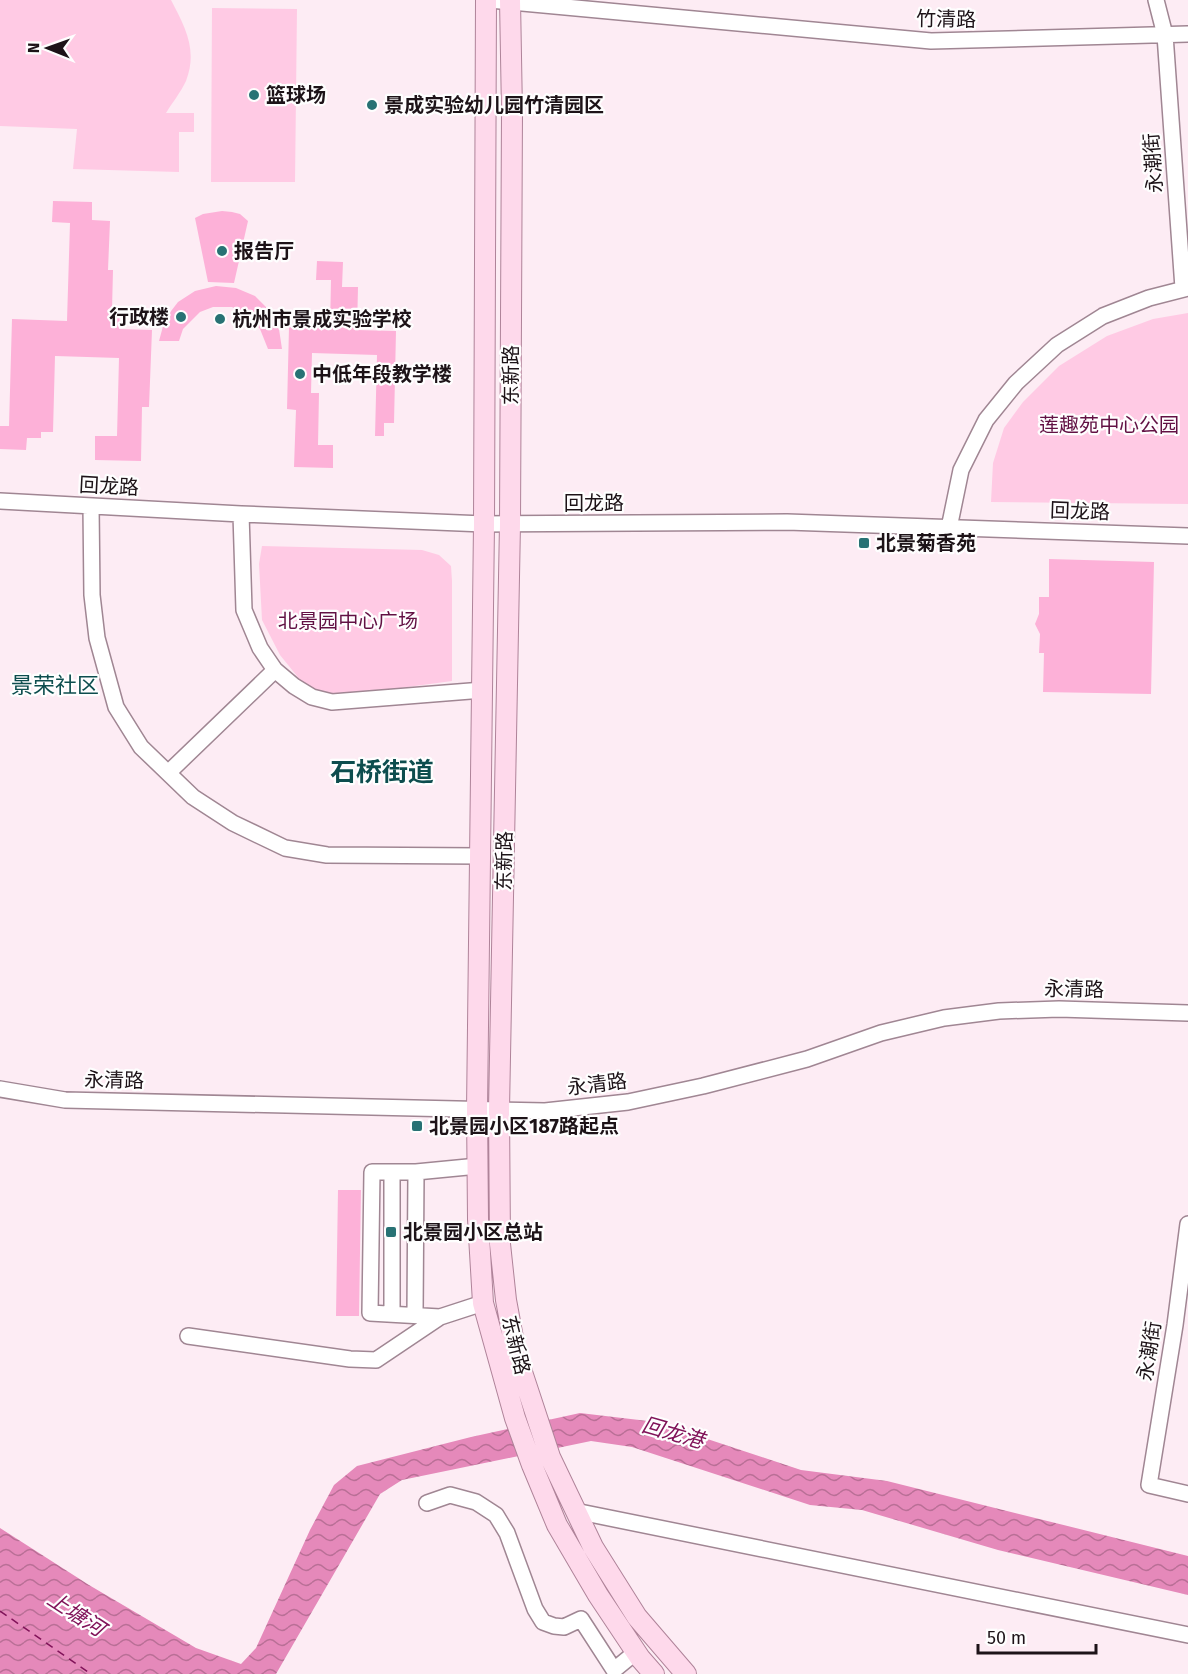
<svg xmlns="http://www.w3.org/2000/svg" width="1188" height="1674" viewBox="0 0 1188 1674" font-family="'Fira Sans','Noto Sans SC',sans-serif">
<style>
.green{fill:#ffcae4}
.water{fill:url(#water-waves)}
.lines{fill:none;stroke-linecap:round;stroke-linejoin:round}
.ferry{stroke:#801359;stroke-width:1.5;stroke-dasharray:8 6;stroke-linecap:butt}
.building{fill:#fdb1d8}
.minor-casing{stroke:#a08693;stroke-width:18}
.major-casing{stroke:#af8399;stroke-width:22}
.minor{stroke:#fff;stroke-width:15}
.major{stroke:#fed9eb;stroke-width:20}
.poi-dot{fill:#287274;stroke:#fefefe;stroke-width:2}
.labels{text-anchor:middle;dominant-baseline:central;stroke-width:4.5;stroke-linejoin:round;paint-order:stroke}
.street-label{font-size:20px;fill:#1d1318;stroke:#fefefe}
.poi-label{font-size:20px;font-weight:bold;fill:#1d1318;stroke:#fefefe;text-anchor:start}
.park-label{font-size:20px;fill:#621144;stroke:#fefefe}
.water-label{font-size:21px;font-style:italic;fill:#801359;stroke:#fefefe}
.quarter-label{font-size:22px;fill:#0d4d4e;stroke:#fefefe}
.district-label{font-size:26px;font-weight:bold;fill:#0d4d4e;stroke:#fefefe}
</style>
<defs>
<pattern id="water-waves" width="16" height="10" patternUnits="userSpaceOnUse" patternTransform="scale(1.5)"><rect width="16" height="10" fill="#e589ba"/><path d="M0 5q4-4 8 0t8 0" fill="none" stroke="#b96f96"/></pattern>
</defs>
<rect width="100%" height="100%" fill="#fdecf4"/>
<path class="green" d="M0,0H171C185,27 198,50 186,81C181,92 172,103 166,113H194V132H179V172L73,169L77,129L0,126Z
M212,8L297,9L295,182H211Z
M1188,313V504L991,502L993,463L1004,428L1023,402L1059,366L1107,336L1153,319Z
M262,546L422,550L439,555L451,566L452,581V681L348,695L322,694L301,681L280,655L262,620L259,564Z"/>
<path class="water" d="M580,1413L656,1422L801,1470L887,1481L1188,1556V1595L998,1550L862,1510L810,1505L632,1447L591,1441L402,1480L380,1494L276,1674H0V1528L89,1585L196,1648L241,1664L256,1648L310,1530L334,1485L357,1466L471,1437Z"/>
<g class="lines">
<path class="ferry" d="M0,1611L91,1674"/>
</g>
<path class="building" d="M53,201L92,202V220L110,221L108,270H113L112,310H120L119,329L152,330L149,407H142L141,461L95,460V436H117L119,358L55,356L53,432H41V438H27L26,450L0,449V426H9L12,319L67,321L70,223L52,222Z
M222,211L232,212L240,214L248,221L234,283L208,282L195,218L203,214Z
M317,261L343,262L342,287H358L357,330L396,331L394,423H384V436H375L377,355L312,353L311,393H319L318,445H333V468L294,467L296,410L287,409L289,327L330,328L331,280H316Z
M216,286L236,288L255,296L270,311L279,329L282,349H268L260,329L247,315L232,307H213L200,312L183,329L179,341H159L165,319L178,302L195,291Z
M1049,559L1154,562L1151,694L1043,692L1044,653H1039L1040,634L1035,624L1039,614V597H1049Z
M338,1190H361L359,1316H336Z"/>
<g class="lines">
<defs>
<path id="minor" d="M490,0L931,41L1188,34
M1156,0L1165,35L1183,288
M0,501L241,514L484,524L787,522L1188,536
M91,506L92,595L97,638L116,707L141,747L193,797L233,823L285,848L327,855L480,856
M241,514L244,610L260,648L275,670L294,686L312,697L332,702L483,690
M949,528L961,470L986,420L1016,383L1057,345L1103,316L1149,298L1188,288
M168,773L275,670
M0,1089L65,1100L545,1111L628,1102L703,1086L807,1059L881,1033L944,1018L999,1011L1059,1009L1188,1013
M1188,1224L1175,1325L1149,1485L1188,1494
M392,1314V1172
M415,1315L416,1172
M440,1317L370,1313L372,1172H416L478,1166
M188,1336L350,1359L376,1360L440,1317L483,1303
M427,1503L450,1495L476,1502L496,1515L507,1533L535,1609L543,1622L554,1626L564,1627L581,1619L614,1670L636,1652
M575,1511L1188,1635"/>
<path id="major" d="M486,0L484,524L477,1110L478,1219L483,1303L515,1418L532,1465L557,1525L598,1595L640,1658L654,1674
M510,0L512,112L510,524L499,1110L500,1244L506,1300L516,1354L550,1457L593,1547L637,1617L686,1674"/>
</defs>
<use href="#minor" class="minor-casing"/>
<use href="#major" class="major-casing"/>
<use href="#minor" class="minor"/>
<use href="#major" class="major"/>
</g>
<g class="poi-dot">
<circle cx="254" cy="95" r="6"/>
<circle cx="372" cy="105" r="6"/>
<circle cx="222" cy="251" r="6"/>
<circle cx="181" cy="317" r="6"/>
<circle cx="220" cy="319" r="6"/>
<circle cx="300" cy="374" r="6"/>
<rect x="858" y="537" width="12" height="12" rx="3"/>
<rect x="411" y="1120" width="12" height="12" rx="3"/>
<rect x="385" y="1226" width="12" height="12" rx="3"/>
</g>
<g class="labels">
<g class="street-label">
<text transform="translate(946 19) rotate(1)">竹清路</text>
<text transform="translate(1153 163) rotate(-94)">永潮街</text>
<text transform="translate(511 375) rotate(-90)">东新路</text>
<text transform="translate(109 486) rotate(3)">回龙路</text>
<text x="594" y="503">回龙路</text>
<text transform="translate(1080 511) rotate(2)">回龙路</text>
<text transform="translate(504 861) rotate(-89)">东新路</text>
<text transform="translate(1074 989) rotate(1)">永清路</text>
<text transform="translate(114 1080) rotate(1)">永清路</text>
<text transform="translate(597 1084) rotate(-7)">永清路</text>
<text transform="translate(516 1345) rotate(76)">东新路</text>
<text transform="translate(1149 1351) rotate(-81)">永潮街</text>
</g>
<g class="poi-label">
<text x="266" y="95">篮球场</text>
<text x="384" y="105">景成实验幼儿园竹清园区</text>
<text x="234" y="251">报告厅</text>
<text x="169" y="317" text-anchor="end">行政楼</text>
<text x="232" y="319">杭州市景成实验学校</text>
<text x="312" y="374">中低年段教学楼</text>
<text x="876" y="543">北景菊香苑</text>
<text x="429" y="1126">北景园小区187路起点</text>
<text x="403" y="1232">北景园小区总站</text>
</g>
<g class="park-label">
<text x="1109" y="425">莲趣苑中心公园</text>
<text x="348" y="621">北景园中心广场</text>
</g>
<g class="water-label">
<text transform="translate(673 1433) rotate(16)">回龙港</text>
<text transform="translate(76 1614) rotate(33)">上塘河</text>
</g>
<g class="quarter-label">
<text x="55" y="685">景荣社区</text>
</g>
<g class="district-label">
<text x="382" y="772">石桥街道</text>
</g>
</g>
<g transform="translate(48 48) rotate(271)" stroke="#fefefe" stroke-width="4.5" paint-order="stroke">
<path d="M0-4.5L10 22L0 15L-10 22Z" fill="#1d1318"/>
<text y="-9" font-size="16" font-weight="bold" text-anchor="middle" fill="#1d1318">N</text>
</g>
<path d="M978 1644v9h118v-9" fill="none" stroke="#1d1318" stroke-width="3"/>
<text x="987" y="1644" font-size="18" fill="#1d1318" stroke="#fefefe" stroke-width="4.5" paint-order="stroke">50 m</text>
</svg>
